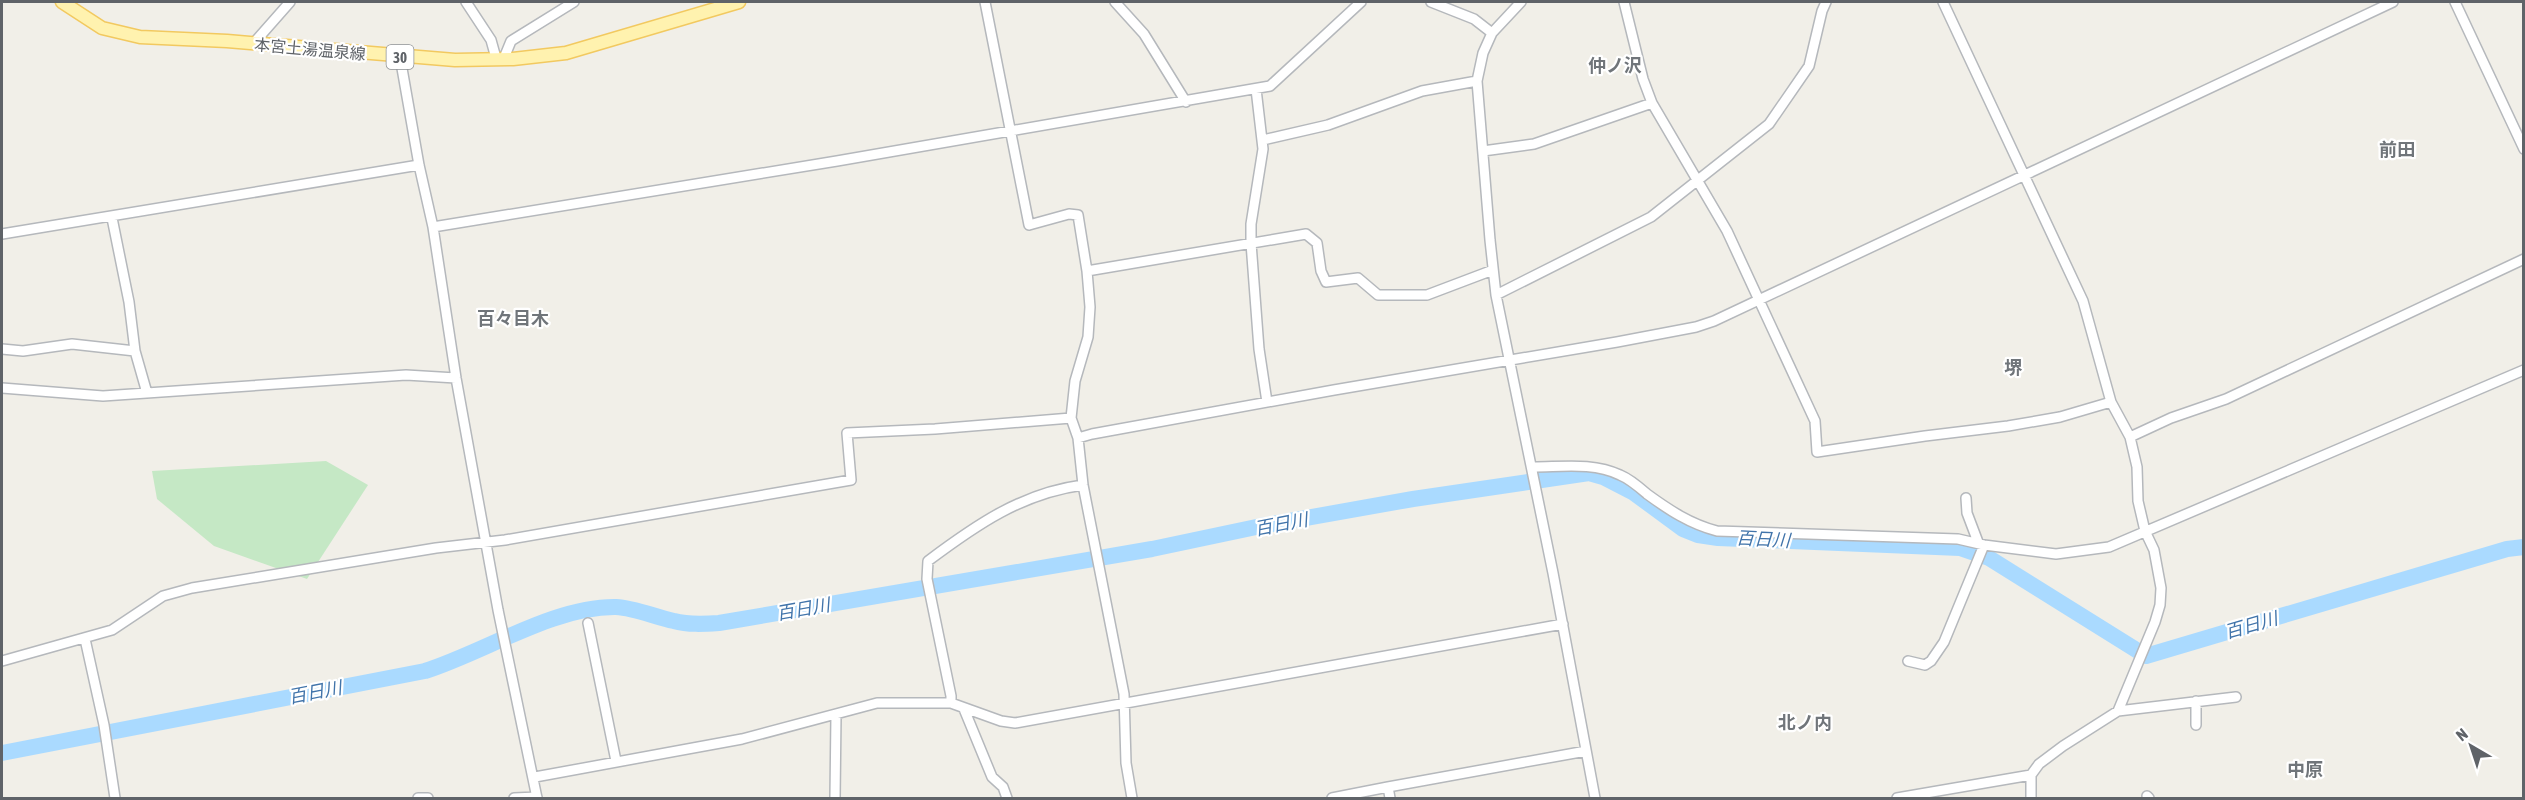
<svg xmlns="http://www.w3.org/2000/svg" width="2525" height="800" viewBox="0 0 2525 800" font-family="'Asap Condensed','Noto Sans JP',sans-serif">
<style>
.green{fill:#c5e8c5}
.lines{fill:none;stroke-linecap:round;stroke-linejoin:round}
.river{stroke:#aadaff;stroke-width:16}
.minor-casing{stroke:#b5b8bc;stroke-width:12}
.major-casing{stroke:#f2c960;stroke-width:15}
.minor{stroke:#fff;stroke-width:9}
.major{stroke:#fff2af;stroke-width:12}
.labels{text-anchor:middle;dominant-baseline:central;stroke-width:4.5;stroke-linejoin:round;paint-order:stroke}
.shield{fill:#fff;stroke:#8f9295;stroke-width:1.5}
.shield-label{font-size:15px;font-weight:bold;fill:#5f6368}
.street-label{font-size:16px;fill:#5f6368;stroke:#fff}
.neighbourhood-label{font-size:18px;font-weight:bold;fill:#70757a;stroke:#fff}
.water-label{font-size:18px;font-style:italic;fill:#4174aa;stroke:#fff}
</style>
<rect width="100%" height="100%" fill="#f1efe8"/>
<path class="green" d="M326,461L368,485L307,579L214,546L157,499L152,471Z"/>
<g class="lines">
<path class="river" d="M2,753L425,671C485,652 554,606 616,607C635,608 655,617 674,621C688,625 704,624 719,623L1152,549L1261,526L1413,499L1589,473L1603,477L1634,493L1683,529L1698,535L1718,538L1960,548L1989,558L2146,656L2507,549L2524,547"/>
<defs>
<path id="minor" d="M466,2L491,40L496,58
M985,2L1029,225L1069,214L1078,215L1087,271L1090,307L1088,337L1075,381L1071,418L1078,438L1083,485L1124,694L1126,763L1132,798
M1115,2L1144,34L1186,102
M1431,2L1474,19L1492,33
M1521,2L1492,33L1483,53L1477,81L1490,240L1496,295L1553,573L1595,798
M1624,2L1643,79L1652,103L1727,231L1815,421L1817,452L1925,436L2008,426L2060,417L2111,402
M1943,2L2083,301L2111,402L2130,437L2137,467L2138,501L2145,531L2154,550L2161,588L2160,605L2155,622L2118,711
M2455,2L2524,149
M253,44L290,2
M400,57L419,165L433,227L456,378L498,610L537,798
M504,58L511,41L574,2
M1256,89L1263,149L1251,224V243L1259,349L1267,402
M1263,140L1328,125L1422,91L1477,81
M1483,151L1534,144L1652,103
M112,218L129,302L135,351L147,393
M433,227L837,161L1270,86L1361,2
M2,234L419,165
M1087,271L1306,234L1317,243L1321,271L1326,282L1358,278L1378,295H1427L1493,270
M1496,295L1651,217L1769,124L1809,66L1822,11L1826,2
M2,349L23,351L72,344L135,351
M2,388L103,396L406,375L456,378
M2130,437L2171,418L2226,399L2524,259
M1078,438L1092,434L1334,390L1617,342L1696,327L1714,321L2393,2
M1533,467C1562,467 1593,462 1620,475C1630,479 1639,487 1647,494C1669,510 1690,524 1717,531L1958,539L1984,545L2056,554L2109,547L2524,370
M1966,498L1967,513L1978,542
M588,623L616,761
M85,639L104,725L115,798
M2,661L112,630L163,596L192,588L436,548L505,540L851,480L847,433L935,429L1071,418
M1908,661L1925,665L1931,661L1944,642L1984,545
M2196,701V725
M951,703V696L927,579L928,561C976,525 1022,493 1083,485
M964,709L992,777L1003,787L1007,798
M535,777L742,739L877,703H951L1001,721L1015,723L1563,624
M2147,796L2149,798
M418,798H428
M514,798L537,797
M835,798L836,715
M1332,798L1388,787
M1390,798L1388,787L1586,751
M1897,798L2031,775
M2031,798V775L2039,764L2063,746L2118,711L2236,697"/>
<path id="major" d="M62,2L102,28L140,37L227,41L455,60L513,59L566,53L739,2"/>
</defs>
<use href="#minor" class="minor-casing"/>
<use href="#major" class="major-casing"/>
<use href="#minor" class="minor"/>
<use href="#major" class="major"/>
</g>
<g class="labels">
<rect class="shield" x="386.5" y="45" width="27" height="24" rx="4.5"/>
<g class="shield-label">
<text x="400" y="57">30</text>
</g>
<g class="street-label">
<text transform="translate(310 49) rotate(5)">本宮土湯温泉線</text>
</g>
<g class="neighbourhood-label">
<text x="1615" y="65">仲ノ沢</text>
<text x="2397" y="149">前田</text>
<text x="513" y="318">百々目木</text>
<text x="2013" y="367">堺</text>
<text x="1805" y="722">北ノ内</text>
<text x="2305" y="769">中原</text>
</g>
<g class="water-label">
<text transform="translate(1281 524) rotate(-11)">百日川</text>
<text transform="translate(1763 539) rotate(3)">百日川</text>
<text transform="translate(803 609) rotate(-10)">百日川</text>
<text transform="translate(2251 625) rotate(-16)">百日川</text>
<text transform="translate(315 692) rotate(-11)">百日川</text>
</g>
</g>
<rect width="2525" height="800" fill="none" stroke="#5f6368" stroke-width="6"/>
<g transform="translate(2471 746) rotate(321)" stroke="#ffffff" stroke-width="4.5" paint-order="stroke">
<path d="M0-4.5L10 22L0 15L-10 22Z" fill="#5f6368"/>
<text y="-9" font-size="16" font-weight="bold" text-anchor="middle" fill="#5f6368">N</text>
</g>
</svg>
